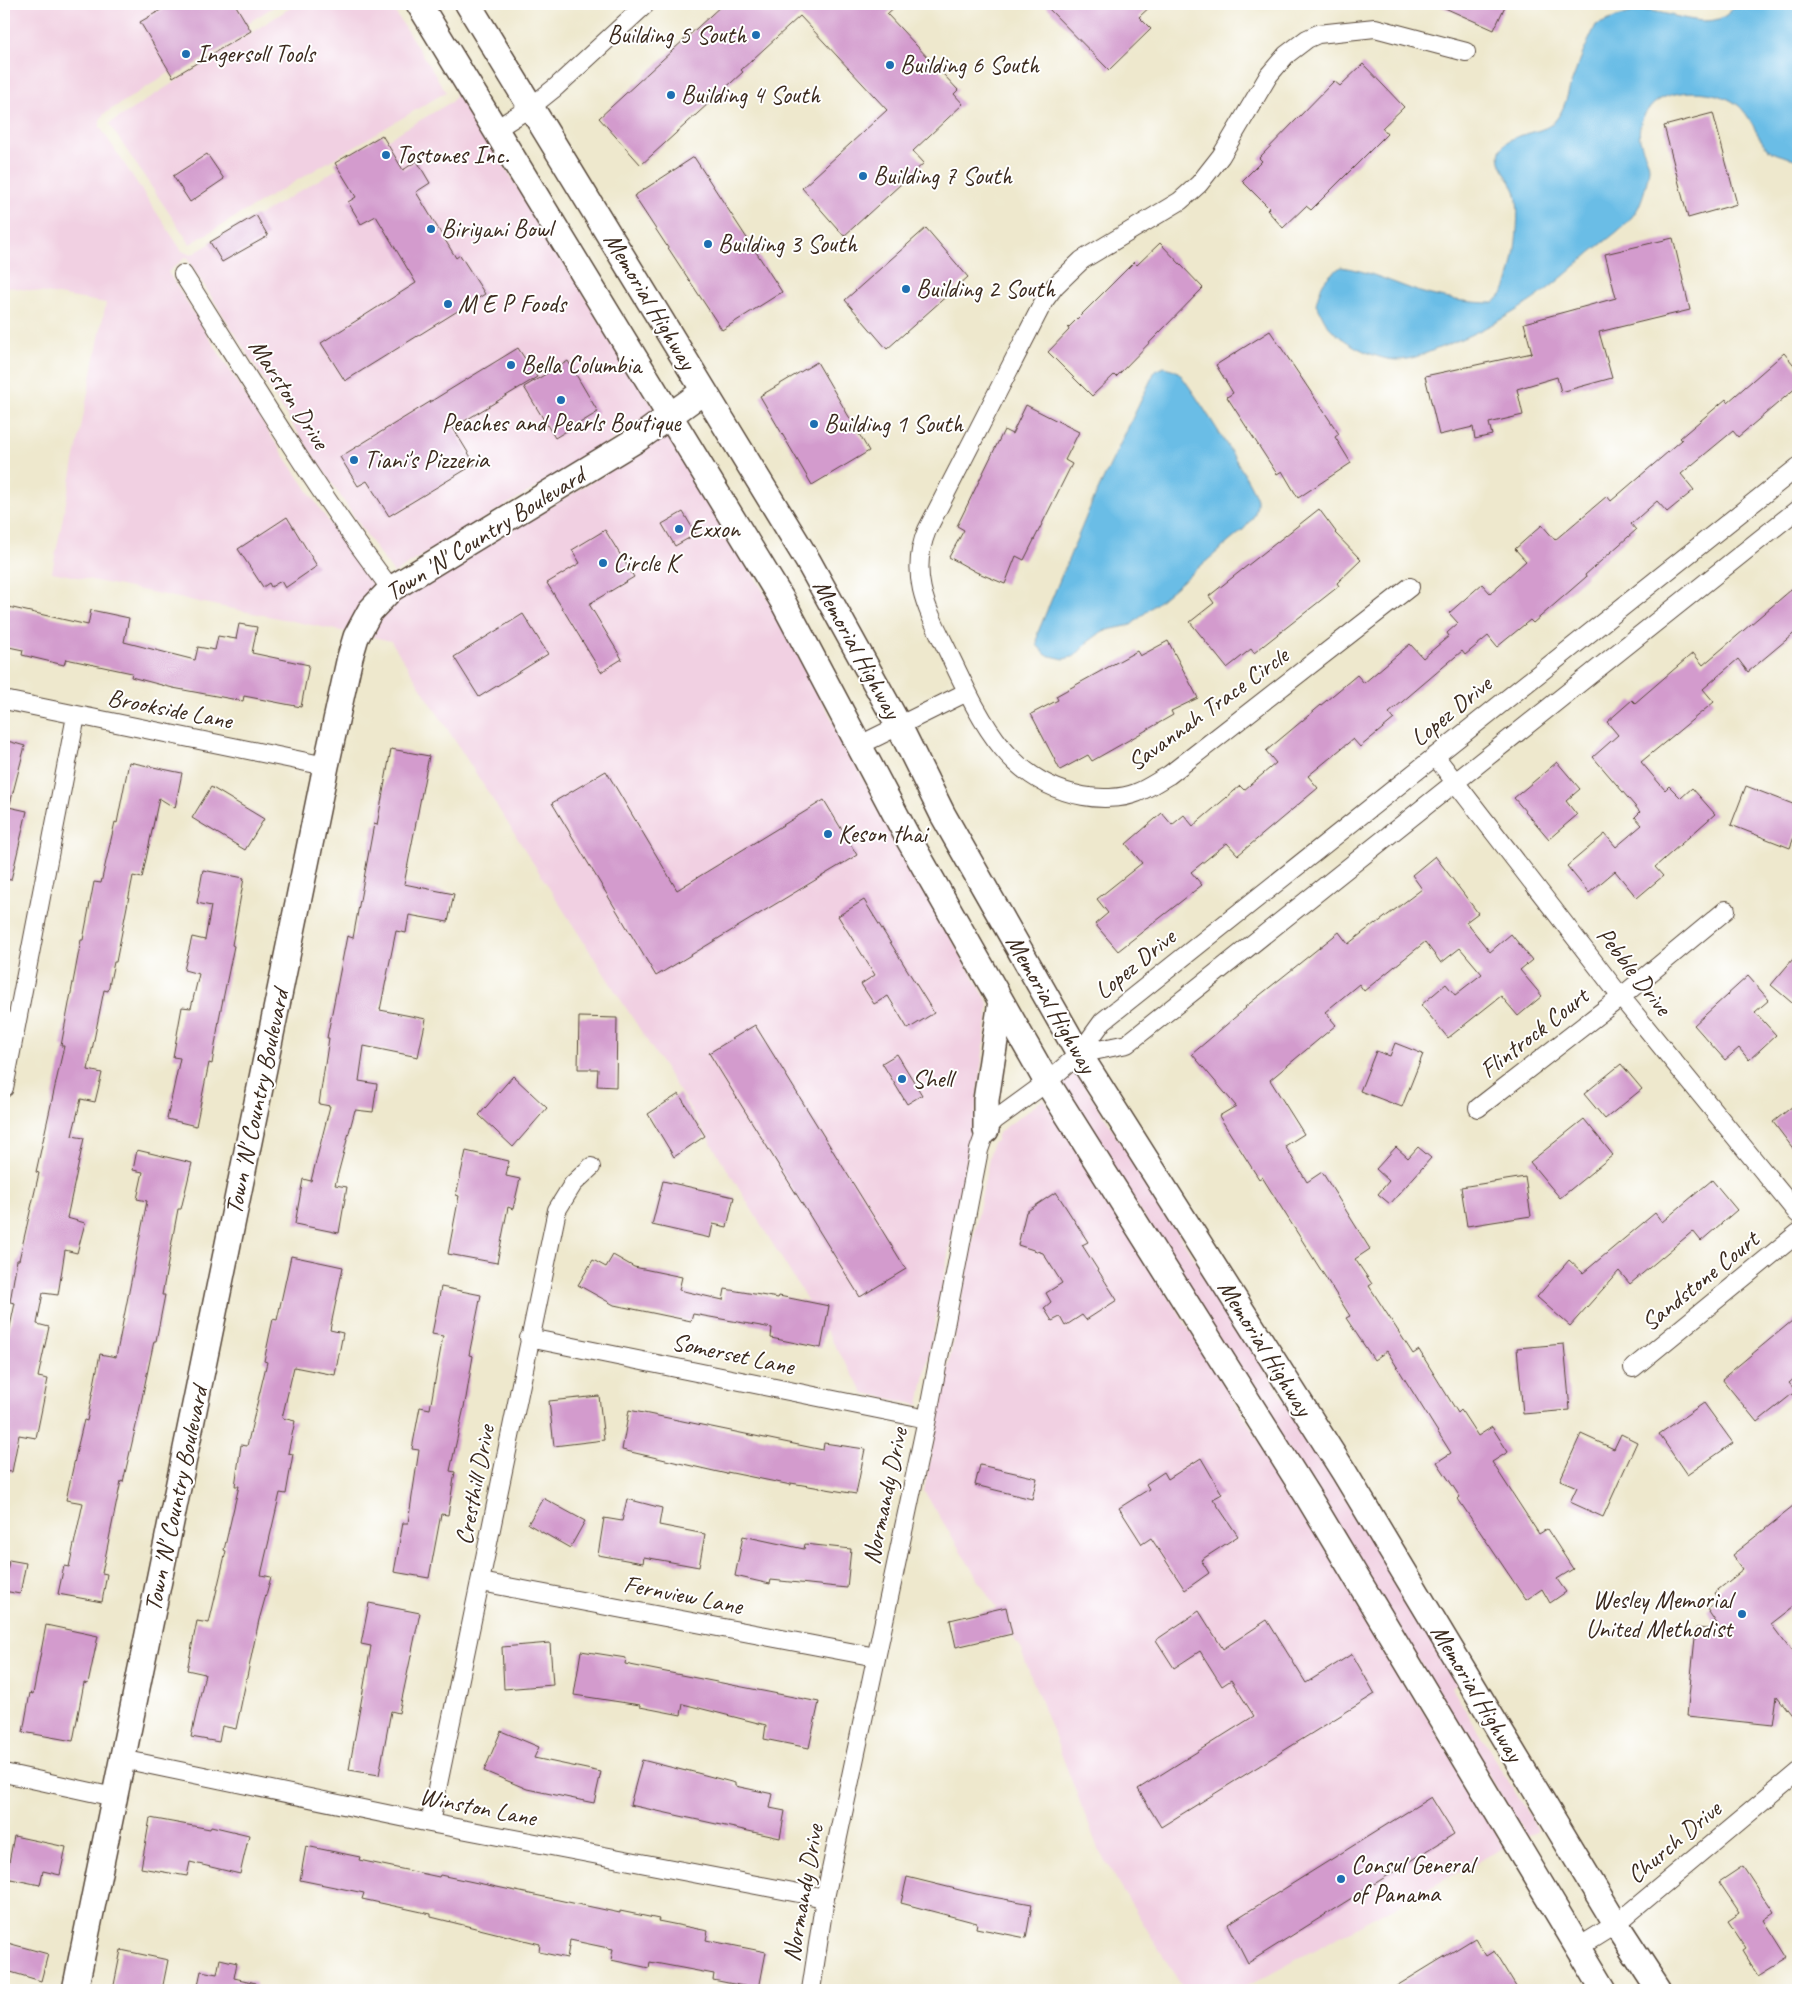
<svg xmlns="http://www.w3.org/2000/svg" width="1802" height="1994" viewBox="0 0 1802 1994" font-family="Caveat,sans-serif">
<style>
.built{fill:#f1d0e2}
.water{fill:#6abde6;stroke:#527482}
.building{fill:#d39bcd}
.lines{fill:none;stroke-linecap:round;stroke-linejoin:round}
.street-casing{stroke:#564638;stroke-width:20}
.secondary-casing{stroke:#564638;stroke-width:28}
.street{stroke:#fff;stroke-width:18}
.secondary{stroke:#fff;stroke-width:25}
.poi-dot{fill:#1f6fb2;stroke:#fff;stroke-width:2}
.labels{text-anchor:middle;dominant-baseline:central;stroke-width:4;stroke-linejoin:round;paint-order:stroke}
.poi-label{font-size:25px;fill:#3b2a1e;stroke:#fff;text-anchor:start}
.street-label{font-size:25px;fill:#3b2a1e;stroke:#fff}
</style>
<rect width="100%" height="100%" fill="#fff"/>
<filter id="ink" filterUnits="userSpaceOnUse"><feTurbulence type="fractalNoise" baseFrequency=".02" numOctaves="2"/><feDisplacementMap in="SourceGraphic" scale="10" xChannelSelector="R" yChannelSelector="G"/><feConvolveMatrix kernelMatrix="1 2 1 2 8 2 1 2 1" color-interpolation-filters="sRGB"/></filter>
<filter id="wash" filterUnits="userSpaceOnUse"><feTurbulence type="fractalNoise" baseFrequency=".0096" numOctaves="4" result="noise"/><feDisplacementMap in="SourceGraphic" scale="20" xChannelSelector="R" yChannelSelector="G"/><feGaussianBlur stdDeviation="1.12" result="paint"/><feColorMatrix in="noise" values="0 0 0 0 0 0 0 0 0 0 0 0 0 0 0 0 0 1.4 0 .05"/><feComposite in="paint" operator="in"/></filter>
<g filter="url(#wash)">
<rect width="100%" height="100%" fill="#eee8cd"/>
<path class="built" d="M4,4H278L104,114L100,120V127L182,251L191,255L451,102L455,97L456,89L402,4H405L656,412L598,450L394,573L376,549L292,424L186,257L168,272L273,439L358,565L375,587L346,632L52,572L106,303L4,286Z
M296,4H390L446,92L190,244L109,124Z
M668,433L773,607L898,845L989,1004L974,1125L970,1129L972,1132L919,1405L864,1393L678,1089L391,641L369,636L384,611L397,599L608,472Z
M1076,1072L1335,1480L1457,1684L1452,1688L1538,1830L1526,1836L1062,1084Z
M1044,1099L1298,1502L1505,1847L1240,1990H1184L1099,1851L1020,1648L924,1491L992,1143L997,1141V1135L1002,1130Z"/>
<path class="water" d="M1735,4H1795L1798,9V160C1789,157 1774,155 1767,148C1757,137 1753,121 1742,109C1727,92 1693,89 1671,95C1650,100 1634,122 1641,143C1643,152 1649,159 1649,168C1648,180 1643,198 1638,208C1630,224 1605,241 1591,252C1576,265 1561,279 1545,291C1515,314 1474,335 1439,348C1424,354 1412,360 1396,360C1374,359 1339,341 1327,324C1323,318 1320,310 1316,304C1321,284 1324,278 1341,267C1369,271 1393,283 1420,292C1443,299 1470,303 1494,303C1497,299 1501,296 1504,291C1514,273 1522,211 1515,191C1510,179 1494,162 1501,149C1509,132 1542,135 1554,122C1566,108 1566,97 1572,81C1579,62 1587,43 1596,25C1613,19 1631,10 1649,11C1675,13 1720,36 1735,4Z
M1163,367C1168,368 1174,369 1178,372C1189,383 1256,489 1257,500C1257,514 1252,520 1243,530L1131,625L1103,631L1088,642L1075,656L1064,659L1046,655L1037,645L1038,632L1091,505L1155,371Z"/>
<g id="blocks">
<path class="building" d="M171,4H235L251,31L173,77L140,22Z
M723,4H898L887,14L958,90L954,94L963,104L913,151L924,163L844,236L802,188L887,110L800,16L741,70L743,72L641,165L599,118Z
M1044,4H1153L1139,17L1151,29L1109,70Z
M1436,4H1506L1494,30Z
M1363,64L1404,107L1382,128L1387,134L1311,210L1306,206L1283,228L1267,210L1269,208L1242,181L1262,161L1259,158L1334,81L1340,86Z
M1713,113L1737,204L1688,218L1664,126Z
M382,135L403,170L417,161L430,183L416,192L456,258L460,255L485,294L345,381L321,343L416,283L376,216L361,224L348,202L356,197L335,163Z
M207,154L224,179L190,202L173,176Z
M694,157L782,292L722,330L634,196Z
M256,215L268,236L222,262L210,242Z
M926,228L968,277L887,349L845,300Z
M1673,238L1690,310L1599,332L1612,378L1561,392L1557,377L1517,389L1523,415L1489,423L1492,435L1475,439L1473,427L1439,435L1425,376L1532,353L1524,323L1616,298L1605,254Z
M1160,243L1203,288L1116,377L1114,375L1092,396L1048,352L1069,330L1068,328L1134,262L1137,265Z
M1270,331L1339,434L1335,437L1351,463L1298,498L1282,471L1277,474L1227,397L1233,393L1216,365Z
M518,348L537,377L453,428L475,464L389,516L367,481L358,486L340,457Z
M1784,353L1798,370V386L1738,437L1733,431L1681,474L1694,490L1667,512L1657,501L1631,524L1636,530L1585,575L1586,577L1533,623L1530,620L1497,647L1488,636L1465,655L1462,651L1389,713L1394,719L1360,747L1353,739L1308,776L1318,788L1238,855L1227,843L1191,872L1202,885L1118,951L1095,924L1108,913L1097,899L1142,863L1126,844L1162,813L1172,825L1184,815L1193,826L1240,786L1244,790L1276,763L1266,751L1357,675L1364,683L1410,644L1423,658L1449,636L1447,633L1458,623L1449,613L1482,584L1490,593L1526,561L1515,549L1542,525L1555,540L1607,496L1611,501L1682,440L1680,438L1726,399L1728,402Z
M568,361L598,412L555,438L524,387Z
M817,362L869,451L812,485L760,396Z
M1026,405L1079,432L1065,460L1072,464L1024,560L1016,556L1005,584L976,572L949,557L964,530L957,526L1004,430L1012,434Z
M1319,509L1336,532L1335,533L1361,560L1337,583L1339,586L1254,653L1251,649L1227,668L1190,622L1214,603L1209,596Z
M683,512L696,534L675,546L662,524Z
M287,517L317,566L285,588L281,581L271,587L269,583L263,587L238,549Z
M605,530L634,577L589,604L622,659L601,672L547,583L580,563L572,550Z
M1798,584V630L1748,672L1738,659L1703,689L1714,702L1641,762L1665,790L1669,786L1681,798L1692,788L1715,814L1655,867L1663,876L1637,898L1615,871L1589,893L1567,866L1605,834L1616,847L1642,825L1635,817L1640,812L1593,757L1618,735L1607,722L1632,700L1635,703L1693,653L1703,665Z
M4,606L88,625L91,610L129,618L124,642L195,660L198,647L215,650L218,636L236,639L239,624L257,627L252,653L309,665L301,707L244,696L243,701L173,688L131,677L132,673L66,659L64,665L22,655L23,650L4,646Z
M523,614L548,654L479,697L454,657Z
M1168,641L1198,698L1171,711L1173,715L1092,761L1088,755L1060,770L1031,714L1058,700L1056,696L1137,651L1140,656Z
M4,740L25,746L10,804L4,803Z
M391,749L429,756L404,884L454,894L448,922L409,915L406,933L396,931L380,1010L426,1019L418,1057L364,1046L359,1081L377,1084L373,1112L355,1110L335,1185L347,1187L339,1233L295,1224L303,1179L311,1181L330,1106L319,1104L329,1038H327L347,936L353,938L374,824L377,825Z
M129,762L182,773L175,808L159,798L142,878L133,876L116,962H114L108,991L104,990L88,1070L102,1073L95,1102L81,1099L72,1136L84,1138L67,1218L85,1223L77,1253L65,1250L58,1295L43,1293L37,1324L49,1327L38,1377L48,1379L36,1438L19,1435L12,1472L4,1471V1355L15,1303L10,1302L17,1260H19L39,1173L36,1172L64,1046H61L81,940H83L94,882L101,883L115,822L117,823Z
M1557,762L1580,789L1566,801L1577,815L1549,839L1514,798Z
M606,771L677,890L824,800L857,855L656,976L552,803Z
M1746,786L1798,806V826L1790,848L1731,825Z
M211,787L264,819L245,850L192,818Z
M4,806L27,811L11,880L4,879Z
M1435,856L1478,913L1466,922L1490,952L1511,934L1532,960L1520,970L1542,996L1518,1016L1501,996L1448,1038L1421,1005L1446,984L1455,995L1482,974L1460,948L1441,963L1425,942L1364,991L1359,984L1325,1012L1336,1025L1270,1080L1304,1134L1285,1146L1307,1182L1322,1172L1370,1249L1355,1259L1372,1284L1369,1286L1413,1354L1419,1350L1458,1413L1461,1410L1478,1436L1492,1427L1508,1452L1492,1462L1539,1534L1547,1529L1573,1569L1557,1579L1566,1592L1550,1603L1542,1589L1526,1600L1458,1499L1460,1497L1437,1462L1451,1453L1387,1351L1374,1360L1346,1318L1350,1316L1262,1177L1259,1179L1219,1116L1236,1106L1192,1054L1246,1008L1245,1007L1339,932L1348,944L1375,923L1376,924L1422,889L1412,875Z
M203,870L244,878L232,945L234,946L220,1014L212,1064L209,1063L196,1126L167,1119L180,1058L173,1057L182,1007L191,1008L199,974L184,970L192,937L205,940L211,906L197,903Z
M864,900L934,1013L908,1029L888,996L874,1004L861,984L875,975L838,916Z
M1798,953V1008L1771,985Z
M1748,976L1769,1000L1755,1012L1776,1035L1749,1060L1739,1048L1725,1060L1694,1025Z
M579,1017L617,1018L616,1087L597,1086L598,1069H578Z
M755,1025L906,1269L860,1297L709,1053Z
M1395,1043L1423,1054L1402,1107L1360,1091L1376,1051L1390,1056Z
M897,1054L922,1095L907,1104L882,1063Z
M1621,1064L1642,1089L1605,1119L1584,1094Z
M513,1076L547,1108L513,1147L479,1115Z
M679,1094L705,1136L674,1157L648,1114Z
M1798,1102V1155L1773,1122Z
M1584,1119L1613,1155L1560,1198L1530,1162Z
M1396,1147L1408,1158L1418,1147L1431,1158L1390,1204L1378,1194L1389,1181L1376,1169Z
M137,1150L192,1163L181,1209H178L162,1295H165L156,1341H154L138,1417L123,1482L121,1481L102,1573L107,1574L102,1602L58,1594L64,1566L69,1567L83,1503L66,1500L78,1445L84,1420L87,1421L100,1354L116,1357L147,1201L137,1199L143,1172L133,1170Z
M466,1151L509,1161L506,1176L520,1179L513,1209L508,1207L497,1263L448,1254L459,1196L456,1195Z
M1525,1177L1531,1216L1467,1226L1461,1187Z
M1712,1180L1737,1210L1701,1241L1693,1231L1630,1284L1619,1271L1570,1326L1537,1297L1569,1260L1583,1273L1655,1213L1662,1222Z
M663,1181L734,1197L727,1227L713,1224L710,1238L652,1225Z
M1056,1192L1088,1242L1082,1245L1117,1300L1086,1320L1082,1315L1065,1326L1060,1317L1052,1321L1044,1308L1051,1302L1046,1293L1062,1283L1043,1253L1018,1245L1026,1212Z
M613,1255L634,1267L682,1277L679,1290L723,1300L725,1289L778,1298L779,1296L829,1306L821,1348L771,1338L772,1328L693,1314L691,1321L614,1305L578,1285L593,1260L606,1267Z
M291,1256L343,1267L330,1330L343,1333L335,1375L294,1367L282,1418L295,1421L288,1453L293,1454L286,1494L280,1493L261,1575L271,1577L259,1620L236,1729L222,1726L219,1742L191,1737L205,1674L187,1670L197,1621L209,1623L226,1551L224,1550L239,1486H235L241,1445L247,1446L267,1362L264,1361L273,1319L277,1320Z
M441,1287L481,1295L469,1355L473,1356L466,1398L450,1471L455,1472L448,1515L441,1514L429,1578L394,1572L403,1523H408L419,1450L412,1449L420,1407L430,1409L443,1336L432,1334Z
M1798,1316V1375L1789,1383L1796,1391L1757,1422L1722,1379Z
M1564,1344L1570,1410L1523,1414L1517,1348Z
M599,1396L604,1440L554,1446L549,1401Z
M1704,1403L1733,1443L1687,1475L1659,1434Z
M629,1410L823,1450L824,1443L865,1449L856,1494L791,1483V1485L727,1472V1474L622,1450Z
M1581,1434L1614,1449L1621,1434L1637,1442L1603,1517L1570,1502L1577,1487L1560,1480Z
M1201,1458L1222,1494L1213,1499L1238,1536L1201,1560L1209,1573L1185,1590L1151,1538L1142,1544L1119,1508L1149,1489L1146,1484L1164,1472L1168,1479Z
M980,1465L1037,1478L1032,1499L975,1485Z
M543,1498L585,1521L570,1548L528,1524Z
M627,1499L662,1508L659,1525L705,1534L699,1567L644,1557L643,1563L598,1555L604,1518L622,1521Z
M1798,1503V1603L1771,1624L1798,1660V1723L1777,1696L1773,1725L1687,1716L1696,1628L1721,1630L1707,1609L1718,1599L1714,1593L1743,1570L1732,1555Z
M743,1536L804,1549L805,1544L851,1549L847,1588L771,1580L770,1584L735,1576Z
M9,1560L26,1563L20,1594L4,1591Z
M369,1603L420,1613L399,1713L391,1711L379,1775L349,1770L371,1646L361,1644Z
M1006,1607L1012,1634L956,1647L950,1620Z
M1199,1611L1223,1649L1267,1620L1306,1683L1352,1654L1375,1694L1161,1827L1138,1789L1254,1716L1231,1680L1222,1686L1200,1651L1174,1668L1156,1640Z
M46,1625L98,1636L88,1684L84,1683L73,1741L23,1732L30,1693L33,1694Z
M550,1643L553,1685L504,1689L502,1647Z
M581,1651L626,1658L625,1664L819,1702L809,1748L764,1739L766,1725L683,1704L681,1715L640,1707V1705L574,1695Z
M501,1731L539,1747L534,1758L601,1772L594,1803L527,1789L484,1771Z
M642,1760L686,1771V1770L735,1783V1786L773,1794L770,1808L785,1811L780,1838L630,1805Z
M1431,1797L1454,1834L1248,1963L1228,1924Z
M150,1818L210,1829L211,1826L249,1835L240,1874L190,1862L187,1876L141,1868Z
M14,1836L66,1847L60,1875L43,1871L40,1885L6,1878Z
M306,1846L360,1857L359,1860L439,1877L440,1875L620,1913V1911L659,1919L658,1921L708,1931L706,1940L766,1952L759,1989L713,1980L714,1974L650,1962L649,1968L611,1960L613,1949L570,1940L567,1958L539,1952L540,1944L431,1917V1914L362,1899L364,1893L300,1880Z
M1743,1866L1774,1913L1764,1920L1788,1958L1759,1976L1743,1950L1746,1948L1728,1921L1740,1913L1719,1882Z
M907,1877L976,1894L1032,1904L1026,1938L976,1928L977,1923L901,1903Z
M1475,1938L1486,1956L1494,1951L1518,1990H1390Z
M4,1942L48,1954L41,1981L4,1970Z
M121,1950L168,1960L162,1990H113Z
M220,1959L237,1963L234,1978L256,1983V1990H197L201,1971L217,1974Z"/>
</g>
</g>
<g filter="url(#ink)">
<use href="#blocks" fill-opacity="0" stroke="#564638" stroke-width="1"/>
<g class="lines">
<defs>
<path id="street" d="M496,129L531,107L556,87L646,4
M183,274C250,380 315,489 391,589
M1410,587L1169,775C1158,781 1147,789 1136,793C1122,799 1098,799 1083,796C1008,782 981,721 951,658C930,614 907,579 927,530L1044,301L1055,286L1082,260L1180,201L1199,184L1221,156L1269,75L1286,55L1307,39L1318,34L1375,28L1466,52
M4,700L326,766
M860,745L967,692
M1435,756L1621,997L1798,1214
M1079,1054L1127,1044L1798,509
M4,1088L76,716
M1478,1108L1621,997L1726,910
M529,1338L927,1419
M1633,1368L1798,1233
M481,1582L876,1657
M122,1759L430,1823L825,1898
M4,1773L114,1797
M430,1823L557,1210L573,1184L591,1167
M1579,1947L1616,1924L1798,1772
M811,1990L825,1898L927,1419L979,1150L986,1130L995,1120L1047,1082L1079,1054L1103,1021L1798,467"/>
<path id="secondary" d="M419,4L782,600L908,838L1047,1082L1307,1495L1604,1990
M468,4L808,561L899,726L943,815L1079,1054L1344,1472L1616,1924L1659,1990
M986,1130V1100L1001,1001
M75,1990L326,766L350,657L356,637L370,611L391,589L639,438L704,391"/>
</defs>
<use href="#street" class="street-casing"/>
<use href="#secondary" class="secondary-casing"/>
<use href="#street" class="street"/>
<use href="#secondary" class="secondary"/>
</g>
</g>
<g class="poi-dot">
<circle cx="756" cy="35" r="5"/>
<circle cx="186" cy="54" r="5"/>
<circle cx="890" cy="65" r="5"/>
<circle cx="671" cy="95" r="5"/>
<circle cx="386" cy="155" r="5"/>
<circle cx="863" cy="176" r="5"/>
<circle cx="431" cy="229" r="5"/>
<circle cx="708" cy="244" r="5"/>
<circle cx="906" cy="289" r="5"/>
<circle cx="448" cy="304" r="5"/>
<circle cx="511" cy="365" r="5"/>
<circle cx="561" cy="400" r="5"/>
<circle cx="814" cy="424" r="5"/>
<circle cx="354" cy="460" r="5"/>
<circle cx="679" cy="529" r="5"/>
<circle cx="603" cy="563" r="5"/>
<circle cx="828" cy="834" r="5"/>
<circle cx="902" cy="1079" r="5"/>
<circle cx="1742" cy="1614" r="5"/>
<circle cx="1341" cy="1879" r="5"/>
</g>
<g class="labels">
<g class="poi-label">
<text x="746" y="35" text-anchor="end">Building 5 South</text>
<text x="196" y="54">Ingersoll Tools</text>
<text x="900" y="65">Building 6 South</text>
<text x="681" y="95">Building 4 South</text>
<text x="396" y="155">Tostones Inc.</text>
<text x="873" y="176">Building 7 South</text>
<text x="441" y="229">Biriyani Bowl</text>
<text x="718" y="244">Building 3 South</text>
<text x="916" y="289">Building 2 South</text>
<text x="458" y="304">M E P Foods</text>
<text x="521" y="365">Bella Columbia</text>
<text x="561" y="423" text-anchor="middle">Peaches and Pearls Boutique</text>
<text x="824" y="424">Building 1 South</text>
<text x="364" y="460">Tiani's Pizzeria</text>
<text x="689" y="529">Exxon</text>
<text x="613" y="563">Circle K</text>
<text x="838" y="834">Keson thai</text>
<text x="912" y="1079">Shell</text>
<text x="1732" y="1600" text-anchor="end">Wesley Memorial<tspan x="1732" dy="29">United Methodist</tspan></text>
<text x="1351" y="1865">Consul General<tspan x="1351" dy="29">of Panama</tspan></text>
</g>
<g class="street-label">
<text transform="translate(650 301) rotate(59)">Memorial Highway</text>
<text transform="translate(289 394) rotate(57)">Marston Drive</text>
<text transform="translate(485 534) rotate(-32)">Town 'N' Country Boulevard</text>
<text transform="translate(857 649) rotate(61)">Memorial Highway</text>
<text transform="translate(170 709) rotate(11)">Brookside Lane</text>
<text transform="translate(1208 709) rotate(-36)">Savannah Trace Circle</text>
<text transform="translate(1451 711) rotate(-39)">Lopez Drive</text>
<text transform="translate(1135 964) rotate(-39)">Lopez Drive</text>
<text transform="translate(1634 971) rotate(52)">Pebble Drive</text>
<text transform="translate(1051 1004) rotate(60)">Memorial Highway</text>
<text transform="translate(1534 1033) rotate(-38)">Flintrock Court</text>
<text transform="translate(257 1102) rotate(-78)">Town 'N' Country Boulevard</text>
<text transform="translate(1700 1281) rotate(-39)">Sandstone Court</text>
<text transform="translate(1265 1348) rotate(58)">Memorial Highway</text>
<text transform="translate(733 1354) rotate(12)">Somerset Lane</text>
<text transform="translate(475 1485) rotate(-79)">Cresthill Drive</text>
<text transform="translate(885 1496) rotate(-78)">Normandy Drive</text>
<text transform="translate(176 1499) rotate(-78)">Town 'N' Country Boulevard</text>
<text transform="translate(683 1595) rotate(11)">Fernview Lane</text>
<text transform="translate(1477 1693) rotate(59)">Memorial Highway</text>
<text transform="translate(478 1807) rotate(11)">Winston Lane</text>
<text transform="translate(1674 1842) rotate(-40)">Church Drive</text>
<text transform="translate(803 1893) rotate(-80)">Normandy Drive</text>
</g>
</g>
<rect width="1802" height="1994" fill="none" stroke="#fff" stroke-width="20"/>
</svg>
